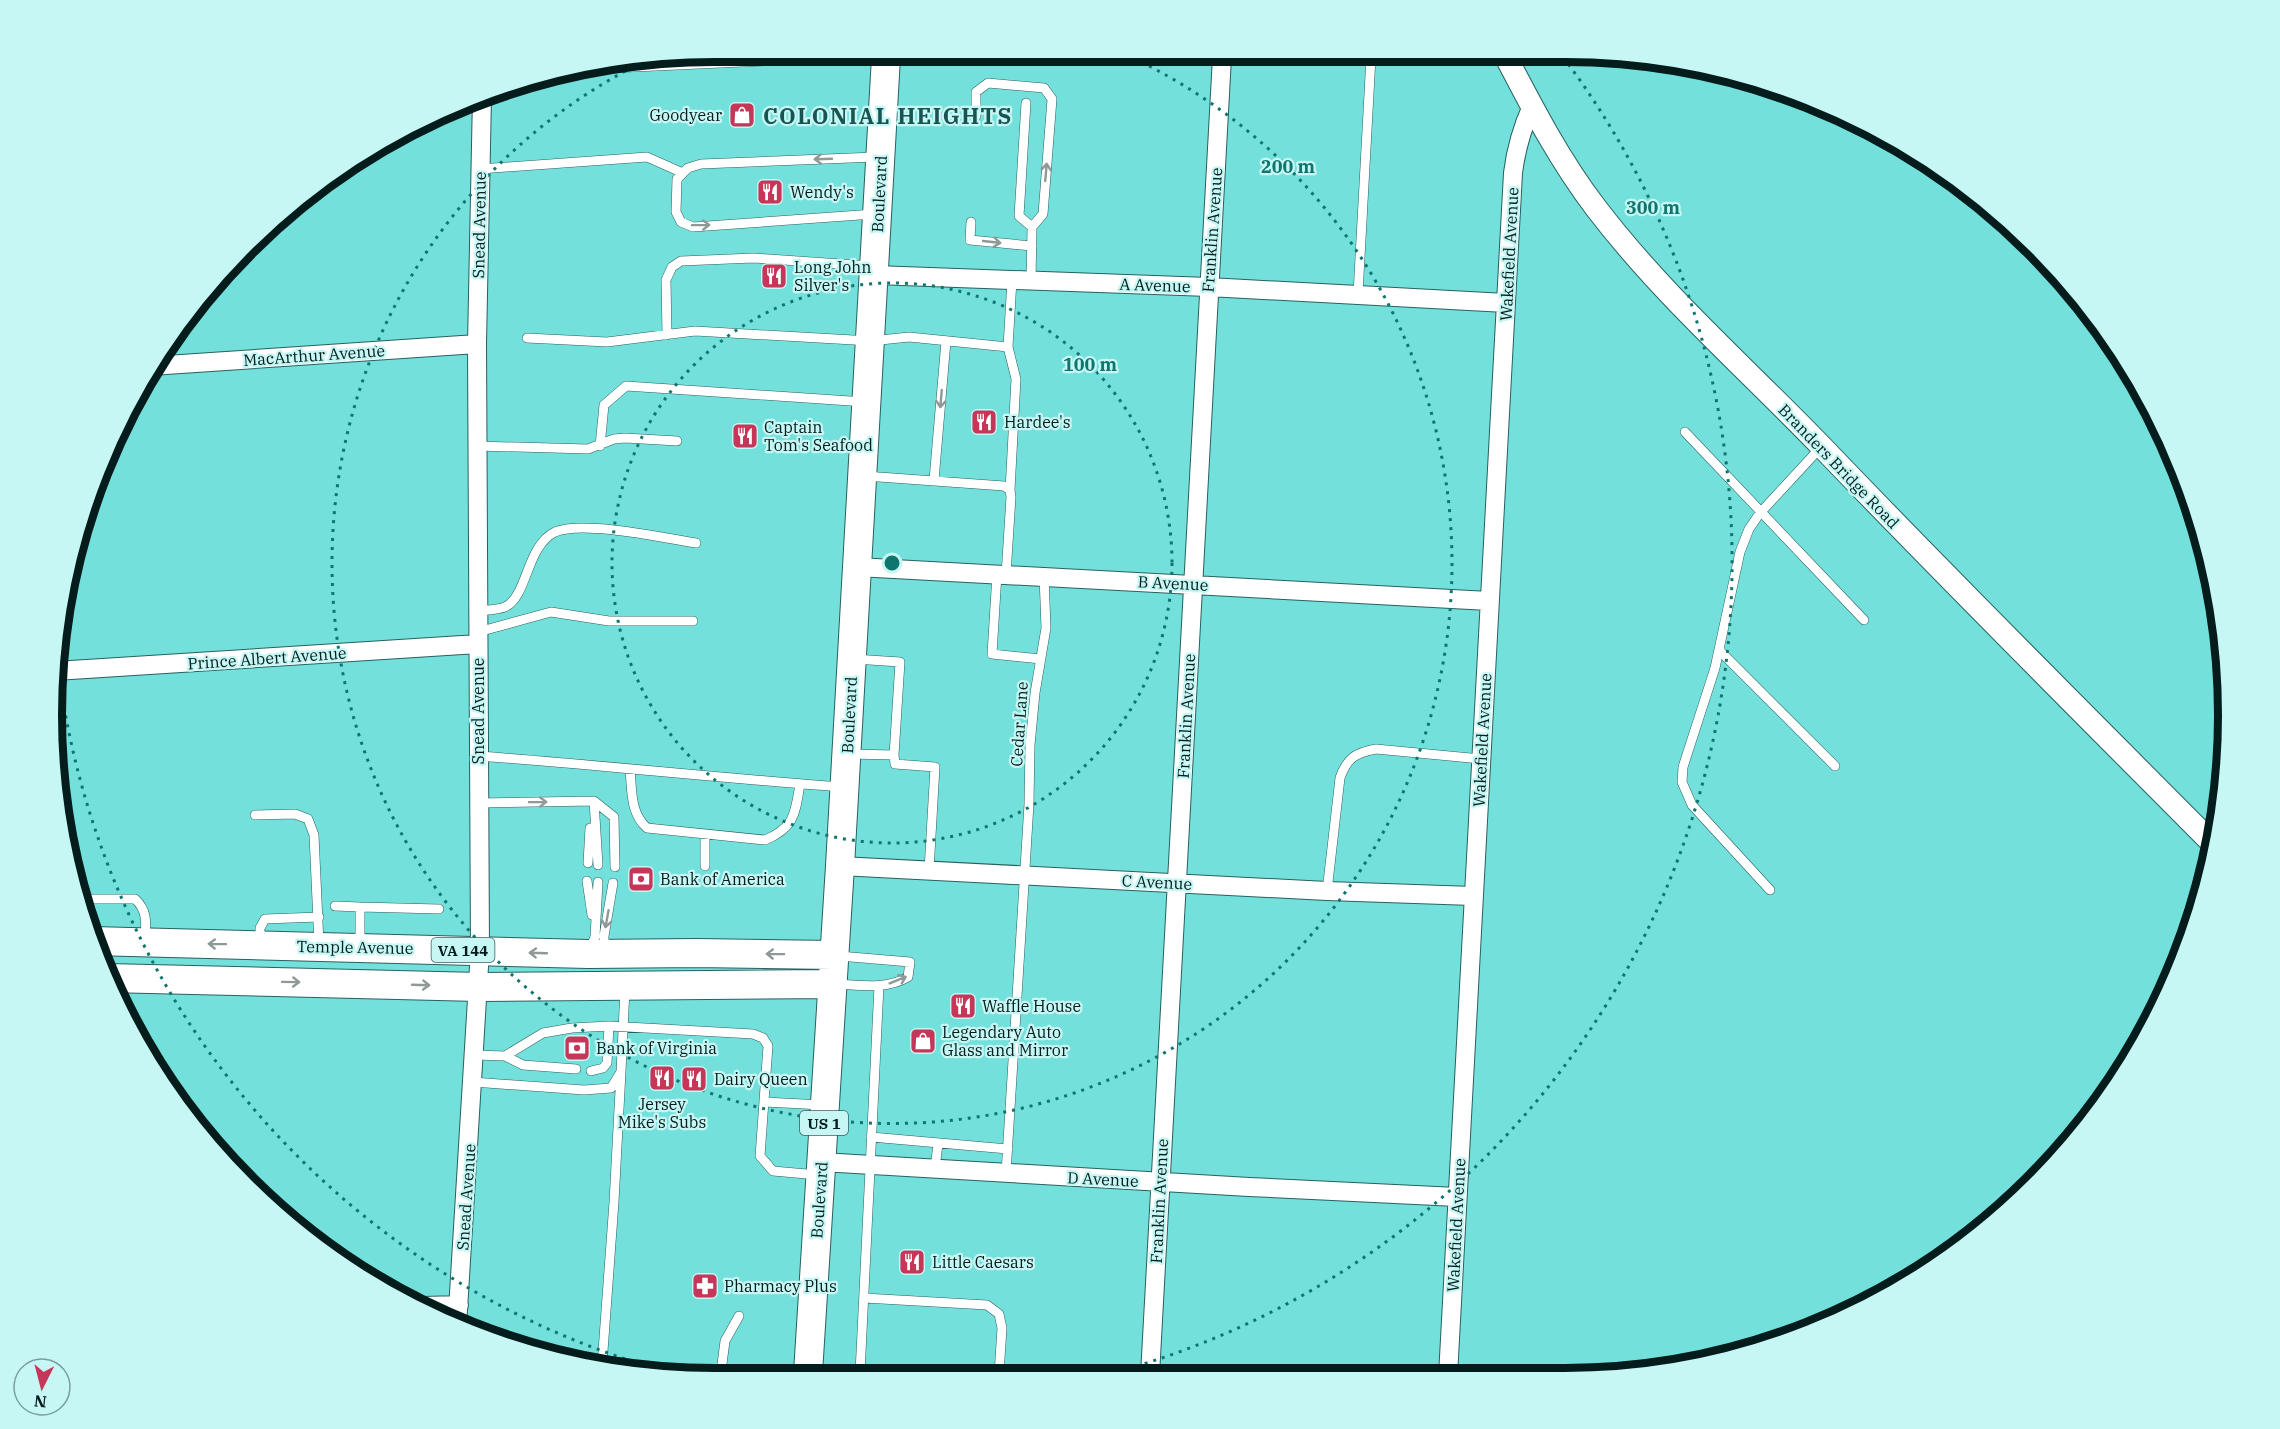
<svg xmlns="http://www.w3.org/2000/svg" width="2280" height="1429" viewBox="0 0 2280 1429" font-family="'IBM Plex Serif',serif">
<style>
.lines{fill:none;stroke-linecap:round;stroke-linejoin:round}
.service-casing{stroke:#27615f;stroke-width:10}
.minor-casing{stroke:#27615f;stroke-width:20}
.tertiary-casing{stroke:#27615f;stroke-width:24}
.primary-casing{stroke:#27615f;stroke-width:30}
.service{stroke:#fff;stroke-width:9}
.minor{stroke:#fff;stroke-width:18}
.tertiary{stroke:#fff;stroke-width:22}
.primary{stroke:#fff;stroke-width:28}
.oneway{stroke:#8e9998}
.ring{fill:none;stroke:#0f766e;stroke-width:3;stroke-dasharray:3 6}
.labels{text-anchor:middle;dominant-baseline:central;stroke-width:4.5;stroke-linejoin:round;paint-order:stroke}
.shield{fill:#c6f7f4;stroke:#3e5e5c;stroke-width:1.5}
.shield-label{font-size:15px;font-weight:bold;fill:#041c1b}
.poi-label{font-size:16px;fill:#041c1b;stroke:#c6f7f4;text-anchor:start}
.street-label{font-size:16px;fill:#041c1b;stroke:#c6f7f4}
.district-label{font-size:22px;font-weight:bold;letter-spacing:1.5px;fill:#185452;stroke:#c6f7f4}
.rim{fill:none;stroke:#041c1b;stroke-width:8}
.centre{fill:#0f766e;stroke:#c6f7f4;stroke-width:3}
.ring-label{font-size:18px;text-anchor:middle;font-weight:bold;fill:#0f766e;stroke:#c6f7f4;stroke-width:4.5;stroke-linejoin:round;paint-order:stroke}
</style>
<rect width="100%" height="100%" fill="#74e0dc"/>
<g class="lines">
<defs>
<path id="service" d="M569,70L850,57
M1026,103L1019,216L1032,227
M976,116V92L988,83L1044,88L1052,99L1043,214L1032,227L1031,281
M480,169L647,157L683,173
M874,214L693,227L681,222L676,212L677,179L688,168L701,164L876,157
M971,222L970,240L1032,246
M1358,294L1371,57
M667,335L666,280L672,267L681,261L754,258L870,266
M527,338L607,342L695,331L871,341L909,337L1008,347
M1685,432L1864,620
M477,446L588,449L614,439L625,438L677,441
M600,446L604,405L626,386L865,402
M865,476L1004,486L1010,490L1011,497L1006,575
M934,480L946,341
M1010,490L1016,379L1008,347L1012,280
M997,574L992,654L1041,659
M478,611C486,610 497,610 505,607C528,596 526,546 555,532C583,520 664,538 696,543
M478,632L551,612L609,621H693
M1719,650L1835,766
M849,754L894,755L900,662L854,659
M894,755L895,764L935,767L929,870
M479,756C600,765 720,778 841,787
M630,769C632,790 630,813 647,828L765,840C795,827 795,814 800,784
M594,801L598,865
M479,803L594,801L614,817L615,867
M255,815L295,814L308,819L314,835L319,944
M705,834V866
M588,863L590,828
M587,881L592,915
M1770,890L1692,805L1682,782L1683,767L1715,668L1740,552L1749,529L1760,513L1821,447
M1327,891L1340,778C1347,758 1355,753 1376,749L1481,759
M78,899H135C148,911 146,923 145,940
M335,906L360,907
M260,942V928L265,919L319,917
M360,945V907L439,909
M589,951L595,937L598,882
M604,952V936L613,883
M835,984C860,985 886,990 908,977L910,962L839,956
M475,1055L505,1056L543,1033L572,1028L609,1026L753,1034L763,1038L768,1046L760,1156L773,1171L818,1175
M505,1056L523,1065L576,1069
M591,1071L603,1068L607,1063L609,1026
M473,1082L584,1090L611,1088L621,1072L625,989
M764,1102L823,1105
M871,1137L1008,1149
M935,1168L938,1144
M1006,1173L1029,804L1030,745L1035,693L1046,628L1044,576
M864,1298L987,1305L999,1314L1002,1328L999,1374
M722,1364L725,1341L739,1316
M602,1365L614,1202L621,1072
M860,1373L879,986"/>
<path id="minor" d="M875,275L1209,287L1506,303
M151,366L477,344
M857,567L1489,601
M55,671L478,644
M840,866L1327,891L1473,896
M821,1162L1249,1187L1457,1197
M424,1306L459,1305
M457,1326L480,950L477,344L482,96
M1150,1375L1222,57
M1448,1376L1513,173C1516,149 1522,128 1532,106"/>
<path id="tertiary" d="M1506,57C1533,109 1560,161 1596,208C1663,296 1747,369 1823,448C1951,582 2083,713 2213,844"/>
<path id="primary" d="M92,941L588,954L697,953L833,955
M107,978L479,987L833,984
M808,1373L840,866L886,57"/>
</defs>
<use href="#service" class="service-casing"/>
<use href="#minor" class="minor-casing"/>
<use href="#tertiary" class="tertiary-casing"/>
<use href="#primary" class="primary-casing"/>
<use href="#service" class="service"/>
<use href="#minor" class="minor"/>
<use href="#tertiary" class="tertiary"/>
<use href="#primary" class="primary"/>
</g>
<defs><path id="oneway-shaft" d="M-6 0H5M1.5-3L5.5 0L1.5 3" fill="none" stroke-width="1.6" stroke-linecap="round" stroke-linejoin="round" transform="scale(1.5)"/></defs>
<g class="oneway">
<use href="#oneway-shaft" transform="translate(823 159) rotate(178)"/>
<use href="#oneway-shaft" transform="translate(1046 172) rotate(-85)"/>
<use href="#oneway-shaft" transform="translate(701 225) rotate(-1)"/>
<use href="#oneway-shaft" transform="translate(992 242) rotate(6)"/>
<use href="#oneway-shaft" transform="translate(941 399) rotate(95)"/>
<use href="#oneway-shaft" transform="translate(538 802) rotate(-1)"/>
<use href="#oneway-shaft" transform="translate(607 919) rotate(100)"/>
<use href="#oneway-shaft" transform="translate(217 944) rotate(-179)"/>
<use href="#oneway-shaft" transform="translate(538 953) rotate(-178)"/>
<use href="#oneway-shaft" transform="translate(775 954) rotate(-179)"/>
<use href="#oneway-shaft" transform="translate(898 980) rotate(-22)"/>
<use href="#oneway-shaft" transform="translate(291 982) rotate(1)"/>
<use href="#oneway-shaft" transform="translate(421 985) rotate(2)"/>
</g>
<g class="ring">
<circle cx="892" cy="563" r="280"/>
<path d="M1133 58A560 560 0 1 1 651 58"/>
<path d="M668 1372A840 840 0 0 1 57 658M1563 57A840 840 0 0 1 1109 1374"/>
</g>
<defs>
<symbol id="shop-square" viewBox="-11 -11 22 22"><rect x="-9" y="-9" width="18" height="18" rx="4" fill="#c63658" stroke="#c6f7f4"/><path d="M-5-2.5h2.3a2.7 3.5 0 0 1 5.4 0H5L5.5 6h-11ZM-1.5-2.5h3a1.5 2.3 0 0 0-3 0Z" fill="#fff"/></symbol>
<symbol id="restaurant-square" viewBox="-11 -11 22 22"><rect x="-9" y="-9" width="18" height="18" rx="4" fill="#c63658" stroke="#c6f7f4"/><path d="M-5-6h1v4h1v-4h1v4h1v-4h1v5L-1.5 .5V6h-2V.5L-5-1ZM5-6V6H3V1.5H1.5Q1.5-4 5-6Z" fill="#fff"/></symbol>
<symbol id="bank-square" viewBox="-11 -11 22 22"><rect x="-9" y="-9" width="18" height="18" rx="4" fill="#c63658" stroke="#c6f7f4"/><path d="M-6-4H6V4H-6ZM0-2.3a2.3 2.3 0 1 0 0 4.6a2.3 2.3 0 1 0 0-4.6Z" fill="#fff"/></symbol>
<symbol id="pharmacy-square" viewBox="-11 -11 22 22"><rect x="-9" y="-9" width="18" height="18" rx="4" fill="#c63658" stroke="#c6f7f4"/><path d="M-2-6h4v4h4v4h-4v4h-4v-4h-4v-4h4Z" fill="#fff"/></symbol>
</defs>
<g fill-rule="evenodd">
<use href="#shop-square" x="727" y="100" width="30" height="30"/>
<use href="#restaurant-square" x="755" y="177" width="30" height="30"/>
<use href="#restaurant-square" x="759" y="261" width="30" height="30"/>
<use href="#restaurant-square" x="969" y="407" width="30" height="30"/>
<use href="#restaurant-square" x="730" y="421" width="30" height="30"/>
<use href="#bank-square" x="626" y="864" width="30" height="30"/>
<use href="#restaurant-square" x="948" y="991" width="30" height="30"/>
<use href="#shop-square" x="908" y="1026" width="30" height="30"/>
<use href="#bank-square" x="562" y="1033" width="30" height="30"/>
<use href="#restaurant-square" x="647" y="1063" width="30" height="30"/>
<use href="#restaurant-square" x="679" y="1064" width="30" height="30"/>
<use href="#restaurant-square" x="897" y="1247" width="30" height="30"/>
<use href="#pharmacy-square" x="690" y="1271" width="30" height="30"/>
</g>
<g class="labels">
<g class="shield">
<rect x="431.5" y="938" width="63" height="24" rx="4.5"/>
<rect x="800" y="1111" width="48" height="24" rx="4.5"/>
</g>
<g class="shield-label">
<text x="463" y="950">VA 144</text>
<text x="824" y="1123">US 1</text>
</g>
<g class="poi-label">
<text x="722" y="115" text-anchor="end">Goodyear</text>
<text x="790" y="192">Wendy's</text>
<text x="794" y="267">Long John<tspan x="794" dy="18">Silver's</tspan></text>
<text x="1004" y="422">Hardee's</text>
<text x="764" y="427">Captain<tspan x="764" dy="18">Tom's Seafood</tspan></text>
<text x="660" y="879">Bank of America</text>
<text x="982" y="1006">Waffle House</text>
<text x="942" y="1032">Legendary Auto<tspan x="942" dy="18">Glass and Mirror</tspan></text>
<text x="596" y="1048">Bank of Virginia</text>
<text x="714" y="1079">Dairy Queen</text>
<text x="662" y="1104" text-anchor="middle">Jersey<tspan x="662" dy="18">Mike's Subs</tspan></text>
<text x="932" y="1262">Little Caesars</text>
<text x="724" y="1286">Pharmacy Plus</text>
</g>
<g class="street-label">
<text transform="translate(879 194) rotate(-87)">Boulevard</text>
<text transform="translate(479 225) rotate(-89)">Snead Avenue</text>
<text transform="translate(1212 230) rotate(-86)">Franklin Avenue</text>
<text transform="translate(1509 254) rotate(-87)">Wakefield Avenue</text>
<text transform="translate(1155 285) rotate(2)">A Avenue</text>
<text transform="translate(314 355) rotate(-4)">MacArthur Avenue</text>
<text transform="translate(1839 466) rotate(46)">Branders Bridge Road</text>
<text transform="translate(1173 583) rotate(3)">B Avenue</text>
<text transform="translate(267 658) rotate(-4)">Prince Albert Avenue</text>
<text transform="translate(478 711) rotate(-90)">Snead Avenue</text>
<text transform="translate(849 715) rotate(-87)">Boulevard</text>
<text transform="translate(1186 716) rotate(-87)">Franklin Avenue</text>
<text transform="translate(1019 724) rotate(-86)">Cedar Lane</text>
<text transform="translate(1482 740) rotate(-87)">Wakefield Avenue</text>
<text transform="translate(1157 882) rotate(3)">C Avenue</text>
<text transform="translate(355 947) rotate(1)">Temple Avenue</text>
<text transform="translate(1103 1179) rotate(3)">D Avenue</text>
<text transform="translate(466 1197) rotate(-86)">Snead Avenue</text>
<text transform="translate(819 1200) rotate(-86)">Boulevard</text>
<text transform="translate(1159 1201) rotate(-87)">Franklin Avenue</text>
<text transform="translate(1456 1225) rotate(-87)">Wakefield Avenue</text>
</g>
<g class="district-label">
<text x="888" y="115">COLONIAL HEIGHTS</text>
</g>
</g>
<path d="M0 0H2280V1429H0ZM715 62H1565A653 653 0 0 1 2218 715V715A653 653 0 0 1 1565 1368H715A653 653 0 0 1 62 715V715A653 653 0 0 1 715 62Z" fill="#c6f7f4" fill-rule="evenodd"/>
<path class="rim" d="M715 62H1565A653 653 0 0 1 2218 715V715A653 653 0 0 1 1565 1368H715A653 653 0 0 1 62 715V715A653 653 0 0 1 715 62Z"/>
<circle cx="892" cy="563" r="9" class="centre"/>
<g class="ring-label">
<text x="1288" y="173">200 m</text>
<text x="1653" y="214">300 m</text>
<text x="1090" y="371">100 m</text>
</g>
<g transform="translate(42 1387) rotate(186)"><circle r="28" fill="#c6f7f4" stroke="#789f9d" stroke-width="1.5"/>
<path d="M0-4.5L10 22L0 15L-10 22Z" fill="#c63658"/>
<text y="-9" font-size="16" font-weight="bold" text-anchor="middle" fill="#041c1b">N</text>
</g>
</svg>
